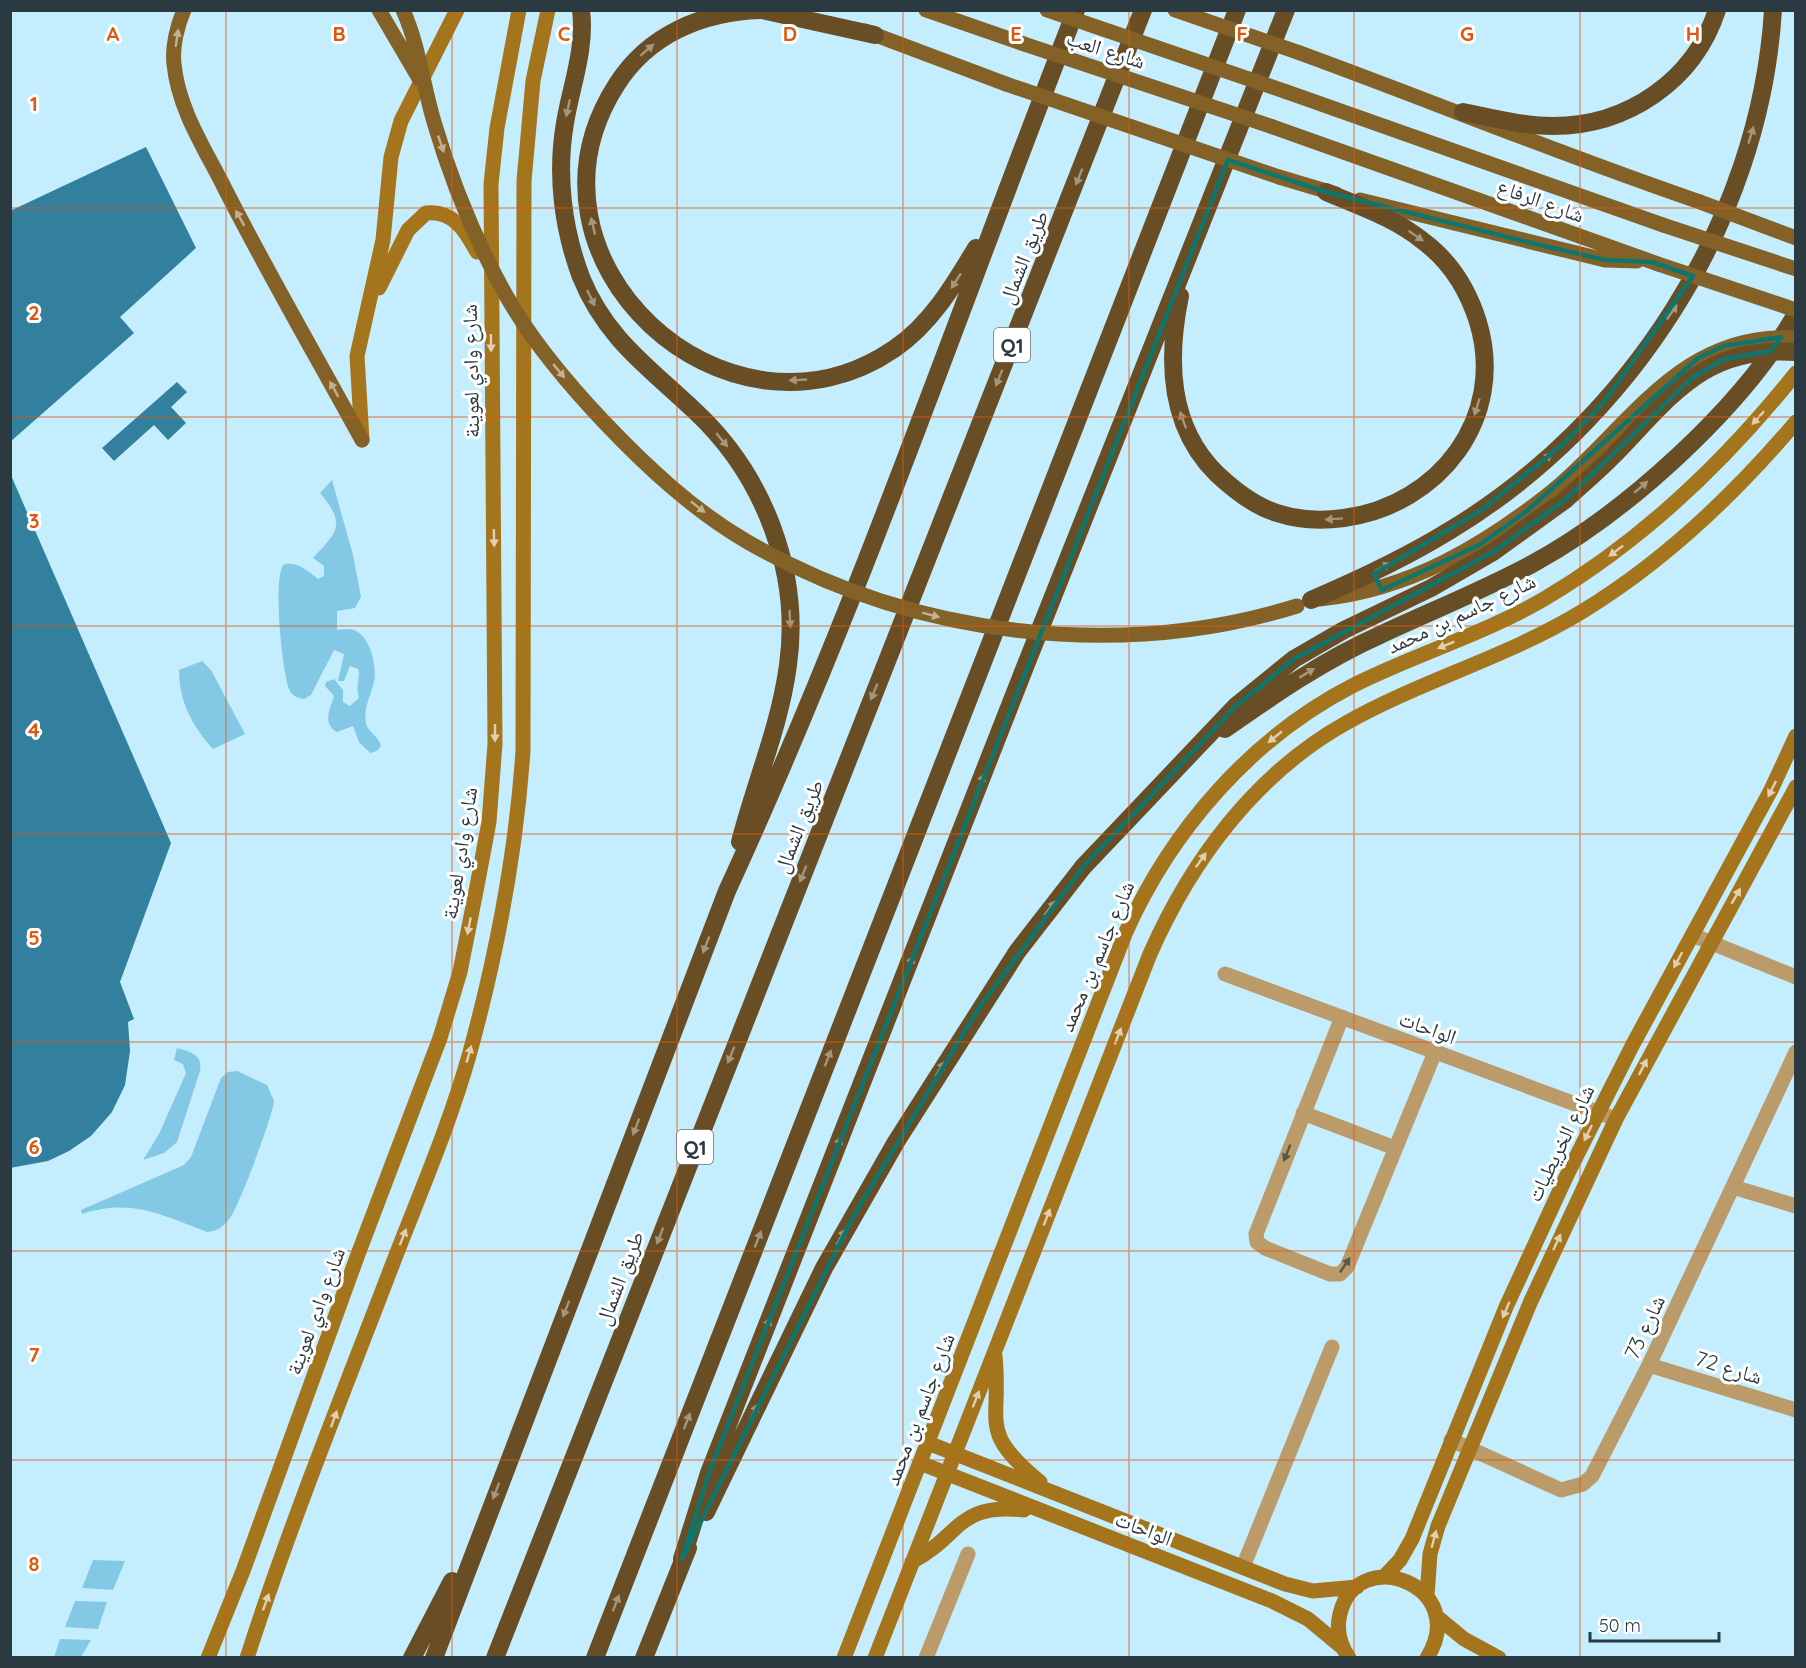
<svg xmlns="http://www.w3.org/2000/svg" width="1806" height="1668" viewBox="0 0 1806 1668" font-family="Quicksand,'Noto Naskh Arabic',sans-serif">
<style>
.green{fill:#83c9e6}
.building{fill:#32809d}
.lines{fill:none;stroke-linecap:round;stroke-linejoin:round}
.street{stroke:#bb9b6a;stroke-width:15}
.secondary{stroke:#a5751d;stroke-width:15}
.primary{stroke:#836127;stroke-width:15}
.highway{stroke:#694e25;stroke-width:18}
.primary-bridge{stroke:#836127;stroke-width:15}
.highway-bridge{stroke:#694e25;stroke-width:18}
.oneway{fill:#c1b093}
.oneway2{fill:#a5957c}
.oneway3{fill:#e0cfb0}
.oneway4{fill:#56574d}
.marked{fill:none;stroke:#0f766e;stroke-width:4.5;stroke-linejoin:round}
.grid{fill:none;stroke:#df570f;stroke-width:1.5;stroke-opacity:0.55}
.labels{text-anchor:middle;dominant-baseline:central;stroke-width:6;stroke-linejoin:round;paint-order:stroke}
.shield{fill:#fff;stroke:#6b757a;stroke-width:1.5}
.shield-label{font-size:20px;font-weight:bold;fill:#2b3a41}
.street-label{font-size:21px;fill:#2b3a41;stroke:#fff}
.grid-label{font-size:20px;text-anchor:middle;font-weight:bold;fill:#df570f;stroke:#fff;stroke-width:6;stroke-linejoin:round;paint-order:stroke}
</style>
<rect width="100%" height="100%" fill="#c4edfe"/>
<path class="green" d="M332,480L353,555L361,597L355,608L337,611V630C343,630 351,628 356,631C371,639 377,667 374,682C371,696 363,707 366,723C368,733 379,736 381,746L377,751L370,753L359,742L353,726L337,732C322,724 330,709 334,696L325,686L326,682L334,679L343,690V702L350,706L359,698C355,685 361,676 358,669L350,666L344,681H338L344,654L334,650L311,695L304,699C297,698 292,696 289,689C282,670 273,582 283,565C296,560 308,571 318,579L324,576V566L313,558C337,532 347,525 320,493Z
M202,661L211,670L245,734L213,749C192,726 179,701 179,670Z
M177,1048C190,1052 203,1054 200,1071L177,1142L164,1153L143,1160L159,1134L186,1073L183,1064L174,1060Z
M237,1071L267,1085L274,1101C272,1118 240,1204 230,1218C223,1227 218,1231 207,1232C161,1215 132,1198 82,1214L81,1210L184,1165L191,1157L221,1078L228,1072Z
M93,1560L125,1561L113,1590L82,1588Z
M75,1601L107,1602L98,1629L65,1627Z
M60,1639L91,1640L81,1657H54Z"/>
<path class="building" d="M146,147L196,248L120,317L134,333L10,442V211Z
M177,382L187,392L171,407L186,423L168,440L154,425L114,461L102,448Z
M10,473L171,843L120,982L134,1019L128,1022L130,1051L125,1085L112,1112L91,1136L69,1151L48,1161L10,1168Z"/>
<g class="lines">
<path class="street" d="M1692,935L1796,977
M1225,974L1616,1119
M1342,1017L1256,1234L1257,1242L1265,1248L1330,1274H1340L1347,1267L1435,1052
M1303,1113L1395,1148
M1733,1187L1796,1206
M1649,1365L1796,1410
M1451,1440L1561,1490L1583,1484L1592,1476L1649,1365L1796,1052
M1243,1567L1332,1347
M926,1658L968,1554"/>
<path class="secondary" d="M379,288L408,230L426,213C453,210 465,230 477,252
M362,440L357,356L383,240L391,157L401,121L457,10
M995,1356C1002,1425 977,1430 1040,1482
M928,1443L1285,1584L1313,1591L1357,1587
M920,1463L1272,1601L1308,1619L1343,1648
M912,1562C962,1535 956,1503 1024,1510
M1384,1577L1400,1560L1412,1539L1506,1307L1566,1177L1632,1046L1771,790L1796,736
M1427,1596L1430,1554L1438,1526L1530,1303L1616,1119L1796,787
M1436,1616L1464,1639L1499,1658
M208,1658L243,1571L357,1257L440,1038L460,972L477,886L489,822L495,744L491,184L497,128L519,10
M247,1658C290,1524 343,1394 393,1263C420,1193 450,1124 470,1052C497,953 516,854 523,751L524,181L533,81L548,10
M844,1658L1125,934C1171,830 1252,737 1354,685C1416,654 1484,634 1544,599C1642,541 1725,462 1796,373
M875,1658L1150,954C1191,861 1255,774 1346,723C1422,680 1508,657 1583,611C1665,561 1734,495 1796,422
M1349,1658C1340,1645 1336,1630 1340,1614C1357,1542 1472,1586 1427,1658"/>
<path class="primary" d="M184,10C177,26 172,47 174,64C178,107 203,146 222,183C266,270 315,354 362,440
M926,10L1024,44
M865,31L1006,84
M1300,53C1434,102 1565,156 1700,202
M1287,92L1663,225
M1273,127L1658,264
M1279,177L1336,194
M1360,200L1605,260L1637,261
M1320,599C1410,590 1485,545 1555,489"/>
<path class="highway" d="M581,10C586,49 571,86 565,123C556,175 563,229 581,277C606,339 650,368 696,412C764,476 801,572 788,665C780,726 755,783 740,842
M760,10C703,12 649,34 617,84C504,259 727,463 894,349C930,325 954,285 976,248
M762,10L875,35
M1463,112C1493,118 1523,126 1553,126C1627,126 1694,81 1717,10
M1180,296C1167,359 1168,426 1217,474C1234,490 1254,506 1277,513C1298,520 1322,521 1344,518C1439,505 1507,418 1478,322C1468,290 1450,261 1423,241C1395,218 1359,206 1326,192
M1311,600C1358,580 1405,558 1449,531C1629,423 1760,222 1773,10
M1225,729C1275,694 1324,660 1380,635C1431,611 1482,591 1532,564C1626,513 1742,408 1796,314
M706,1512L824,1268L896,1142L1017,952L1083,867L1236,706L1294,659L1344,630L1431,588L1493,552L1565,500
M682,1559L709,1473L1025,667L1286,10
M412,1658L452,1581
M434,1658L727,891C859,604 961,304 1076,10
M495,1658L1143,10
M595,1658L1237,10
M644,1658L688,1548"/>
<path class="primary-bridge" d="M379,10L420,80
M403,10C419,46 423,85 434,122C452,183 476,242 507,297C533,343 569,385 605,423C647,467 693,510 746,541C910,636 1116,662 1297,606
M1047,10L1287,92
M1175,10L1300,53
M1024,44L1273,127
M1006,84L1279,177
M1700,202L1796,238
M1663,225L1796,269
M1658,264L1796,310
M1555,489C1632,424 1682,331 1796,338"/>
<path class="highway-bridge" d="M1565,500C1581,486 1597,472 1612,457C1671,397 1703,345 1796,352"/>
</g>
<defs><path id="oneway-solid" d="M-6-.8H1V-3.2L6.5 0L1 3.2V.8H-6Z" transform="scale(1.5)"/></defs>
<g class="oneway">
<use href="#oneway-solid" transform="translate(177 38) rotate(-81)"/>
<use href="#oneway-solid" transform="translate(441 144) rotate(71)"/>
<use href="#oneway-solid" transform="translate(240 218) rotate(-119)"/>
<use href="#oneway-solid" transform="translate(559 371) rotate(50)"/>
<use href="#oneway-solid" transform="translate(334 389) rotate(-119)"/>
<use href="#oneway-solid" transform="translate(698 507) rotate(38)"/>
<use href="#oneway-solid" transform="translate(931 615) rotate(15)"/>
</g>
<g class="oneway2">
<use href="#oneway-solid" transform="translate(647 50) rotate(-41)"/>
<use href="#oneway-solid" transform="translate(568 108) rotate(102)"/>
<use href="#oneway-solid" transform="translate(1751 135) rotate(-73)"/>
<use href="#oneway-solid" transform="translate(1079 177) rotate(112)"/>
<use href="#oneway-solid" transform="translate(593 226) rotate(-103)"/>
<use href="#oneway-solid" transform="translate(1416 236) rotate(35)"/>
<use href="#oneway-solid" transform="translate(956 281) rotate(123)"/>
<use href="#oneway-solid" transform="translate(591 298) rotate(64)"/>
<use href="#oneway-solid" transform="translate(1672 312) rotate(-55)"/>
<use href="#oneway-solid" transform="translate(999 378) rotate(112)"/>
<use href="#oneway-solid" transform="translate(798 380) rotate(177)"/>
<use href="#oneway-solid" transform="translate(1477 407) rotate(107)"/>
<use href="#oneway-solid" transform="translate(1183 420) rotate(-110)"/>
<use href="#oneway-solid" transform="translate(722 440) rotate(50)"/>
<use href="#oneway-solid" transform="translate(1545 459) rotate(-41)"/>
<use href="#oneway-solid" transform="translate(1641 487) rotate(-41)"/>
<use href="#oneway-solid" transform="translate(1334 519) rotate(176)"/>
<use href="#oneway-solid" transform="translate(1383 567) rotate(-28)"/>
<use href="#oneway-solid" transform="translate(790 619) rotate(87)"/>
<use href="#oneway-solid" transform="translate(1307 673) rotate(-31)"/>
<use href="#oneway-solid" transform="translate(874 692) rotate(112)"/>
<use href="#oneway-solid" transform="translate(981 782) rotate(-69)"/>
<use href="#oneway-solid" transform="translate(803 874) rotate(112)"/>
<use href="#oneway-solid" transform="translate(1050 908) rotate(-52)"/>
<use href="#oneway-solid" transform="translate(706 945) rotate(111)"/>
<use href="#oneway-solid" transform="translate(910 964) rotate(-68)"/>
<use href="#oneway-solid" transform="translate(731 1055) rotate(112)"/>
<use href="#oneway-solid" transform="translate(828 1058) rotate(-69)"/>
<use href="#oneway-solid" transform="translate(940 1069) rotate(-58)"/>
<use href="#oneway-solid" transform="translate(636 1127) rotate(111)"/>
<use href="#oneway-solid" transform="translate(838 1145) rotate(-68)"/>
<use href="#oneway-solid" transform="translate(660 1236) rotate(111)"/>
<use href="#oneway-solid" transform="translate(841 1237) rotate(-61)"/>
<use href="#oneway-solid" transform="translate(758 1239) rotate(-69)"/>
<use href="#oneway-solid" transform="translate(566 1309) rotate(111)"/>
<use href="#oneway-solid" transform="translate(767 1326) rotate(-68)"/>
<use href="#oneway-solid" transform="translate(754 1412) rotate(-64)"/>
<use href="#oneway-solid" transform="translate(687 1421) rotate(-69)"/>
<use href="#oneway-solid" transform="translate(496 1491) rotate(111)"/>
<use href="#oneway-solid" transform="translate(616 1603) rotate(-69)"/>
</g>
<g class="oneway3">
<use href="#oneway-solid" transform="translate(491 343) rotate(89)"/>
<use href="#oneway-solid" transform="translate(1758 418) rotate(132)"/>
<use href="#oneway-solid" transform="translate(494 538) rotate(89)"/>
<use href="#oneway-solid" transform="translate(1616 551) rotate(143)"/>
<use href="#oneway-solid" transform="translate(1446 645) rotate(158)"/>
<use href="#oneway-solid" transform="translate(495 733) rotate(90)"/>
<use href="#oneway-solid" transform="translate(1275 737) rotate(141)"/>
<use href="#oneway-solid" transform="translate(1772 789) rotate(116)"/>
<use href="#oneway-solid" transform="translate(1201 860) rotate(-55)"/>
<use href="#oneway-solid" transform="translate(1736 896) rotate(-60)"/>
<use href="#oneway-solid" transform="translate(469 926) rotate(101)"/>
<use href="#oneway-solid" transform="translate(1678 960) rotate(118)"/>
<use href="#oneway-solid" transform="translate(1118 1036) rotate(-69)"/>
<use href="#oneway-solid" transform="translate(469 1054) rotate(-74)"/>
<use href="#oneway-solid" transform="translate(1643 1067) rotate(-63)"/>
<use href="#oneway-solid" transform="translate(1588 1133) rotate(116)"/>
<use href="#oneway-solid" transform="translate(1047 1217) rotate(-69)"/>
<use href="#oneway-solid" transform="translate(403 1237) rotate(-69)"/>
<use href="#oneway-solid" transform="translate(1557 1242) rotate(-65)"/>
<use href="#oneway-solid" transform="translate(1506 1310) rotate(113)"/>
<use href="#oneway-solid" transform="translate(976 1399) rotate(-69)"/>
<use href="#oneway-solid" transform="translate(334 1419) rotate(-70)"/>
<use href="#oneway-solid" transform="translate(1434 1539) rotate(-75)"/>
<use href="#oneway-solid" transform="translate(266 1602) rotate(-70)"/>
</g>
<g class="oneway4">
<use href="#oneway-solid" transform="translate(1287 1153) rotate(112)"/>
<use href="#oneway-solid" transform="translate(1345 1265) rotate(-56)"/>
</g>
<path class="marked" d="M1228,160L1326,192L1527,242L1605,260L1652,262L1693,276L1604,402L1562,445L1483,509L1374,574L1382,590L1481,544L1527,511L1698,358L1724,346L1781,337L1771,351L1724,359L1692,378L1565,500L1493,552L1294,659L1236,706L1083,867L979,1008L854,1215L682,1559L709,1473Z"/>
<path class="grid" d="M226,10V1658M452,10V1658M677,10V1658M903,10V1658M1129,10V1658M1354,10V1658M1580,10V1658M10,208H1796M10,417H1796M10,626H1796M10,834H1796M10,1042H1796M10,1251H1796M10,1460H1796"/>
<g class="labels">
<g class="shield">
<rect x="994" y="328" width="36" height="34" rx="4.5"/>
<rect x="677" y="1130" width="36" height="34" rx="4.5"/>
</g>
<g class="shield-label">
<text x="1012" y="345">Q1</text>
<text x="695" y="1147">Q1</text>
</g>
<g class="street-label">
<text transform="translate(1106 49) rotate(18)">شارع العب</text>
<text transform="translate(1541 200) rotate(20)">شارع الرفاع</text>
<text transform="translate(1023 257) rotate(-68)">طريق الشمال</text>
<text transform="translate(470 371) rotate(-91)">شارع وادي لعوينة</text>
<text transform="translate(1461 613) rotate(-25)">شارع جاسم بن محمد</text>
<text transform="translate(798 826) rotate(-68)">طريق الشمال</text>
<text transform="translate(459 853) rotate(-81)">شارع وادي لعوينة</text>
<text transform="translate(1096 956) rotate(-67)">شارع جاسم بن محمد</text>
<text transform="translate(1428 1027) rotate(20)">الواحات</text>
<text transform="translate(1560 1143) rotate(-64)">شارع الخريطيات</text>
<text transform="translate(619 1278) rotate(-69)">طريق الشمال</text>
<text transform="translate(315 1311) rotate(-70)">شارع وادي لعوينة</text>
<text transform="translate(1644 1327) rotate(-65)">شارع 73</text>
<text transform="translate(1729 1367) rotate(17)">شارع 72</text>
<text transform="translate(919 1409) rotate(-69)">شارع جاسم بن محمد</text>
<text transform="translate(1144 1528) rotate(21)">الواحات</text>
</g>
</g>
<g class="grid-label">
<text x="113" y="41">A</text>
<text x="339" y="41">B</text>
<text x="564" y="41">C</text>
<text x="790" y="41">D</text>
<text x="1016" y="41">E</text>
<text x="1242" y="41">F</text>
<text x="1467" y="41">G</text>
<text x="1693" y="41">H</text>
<text x="34" y="111">1</text>
<text x="34" y="320">2</text>
<text x="34" y="528">3</text>
<text x="34" y="737">4</text>
<text x="34" y="945">5</text>
<text x="34" y="1154">6</text>
<text x="34" y="1362">7</text>
<text x="34" y="1571">8</text>
</g>
<rect width="1806" height="1668" fill="none" stroke="#2b3a41" stroke-width="24"/>
<path d="M1590 1632v9h129v-9" fill="none" stroke="#2b3a41" stroke-width="3"/>
<text x="1599" y="1632" font-size="18" fill="#2b3a41" stroke="#ffffff" stroke-width="4.5" paint-order="stroke">50 m</text>
</svg>
